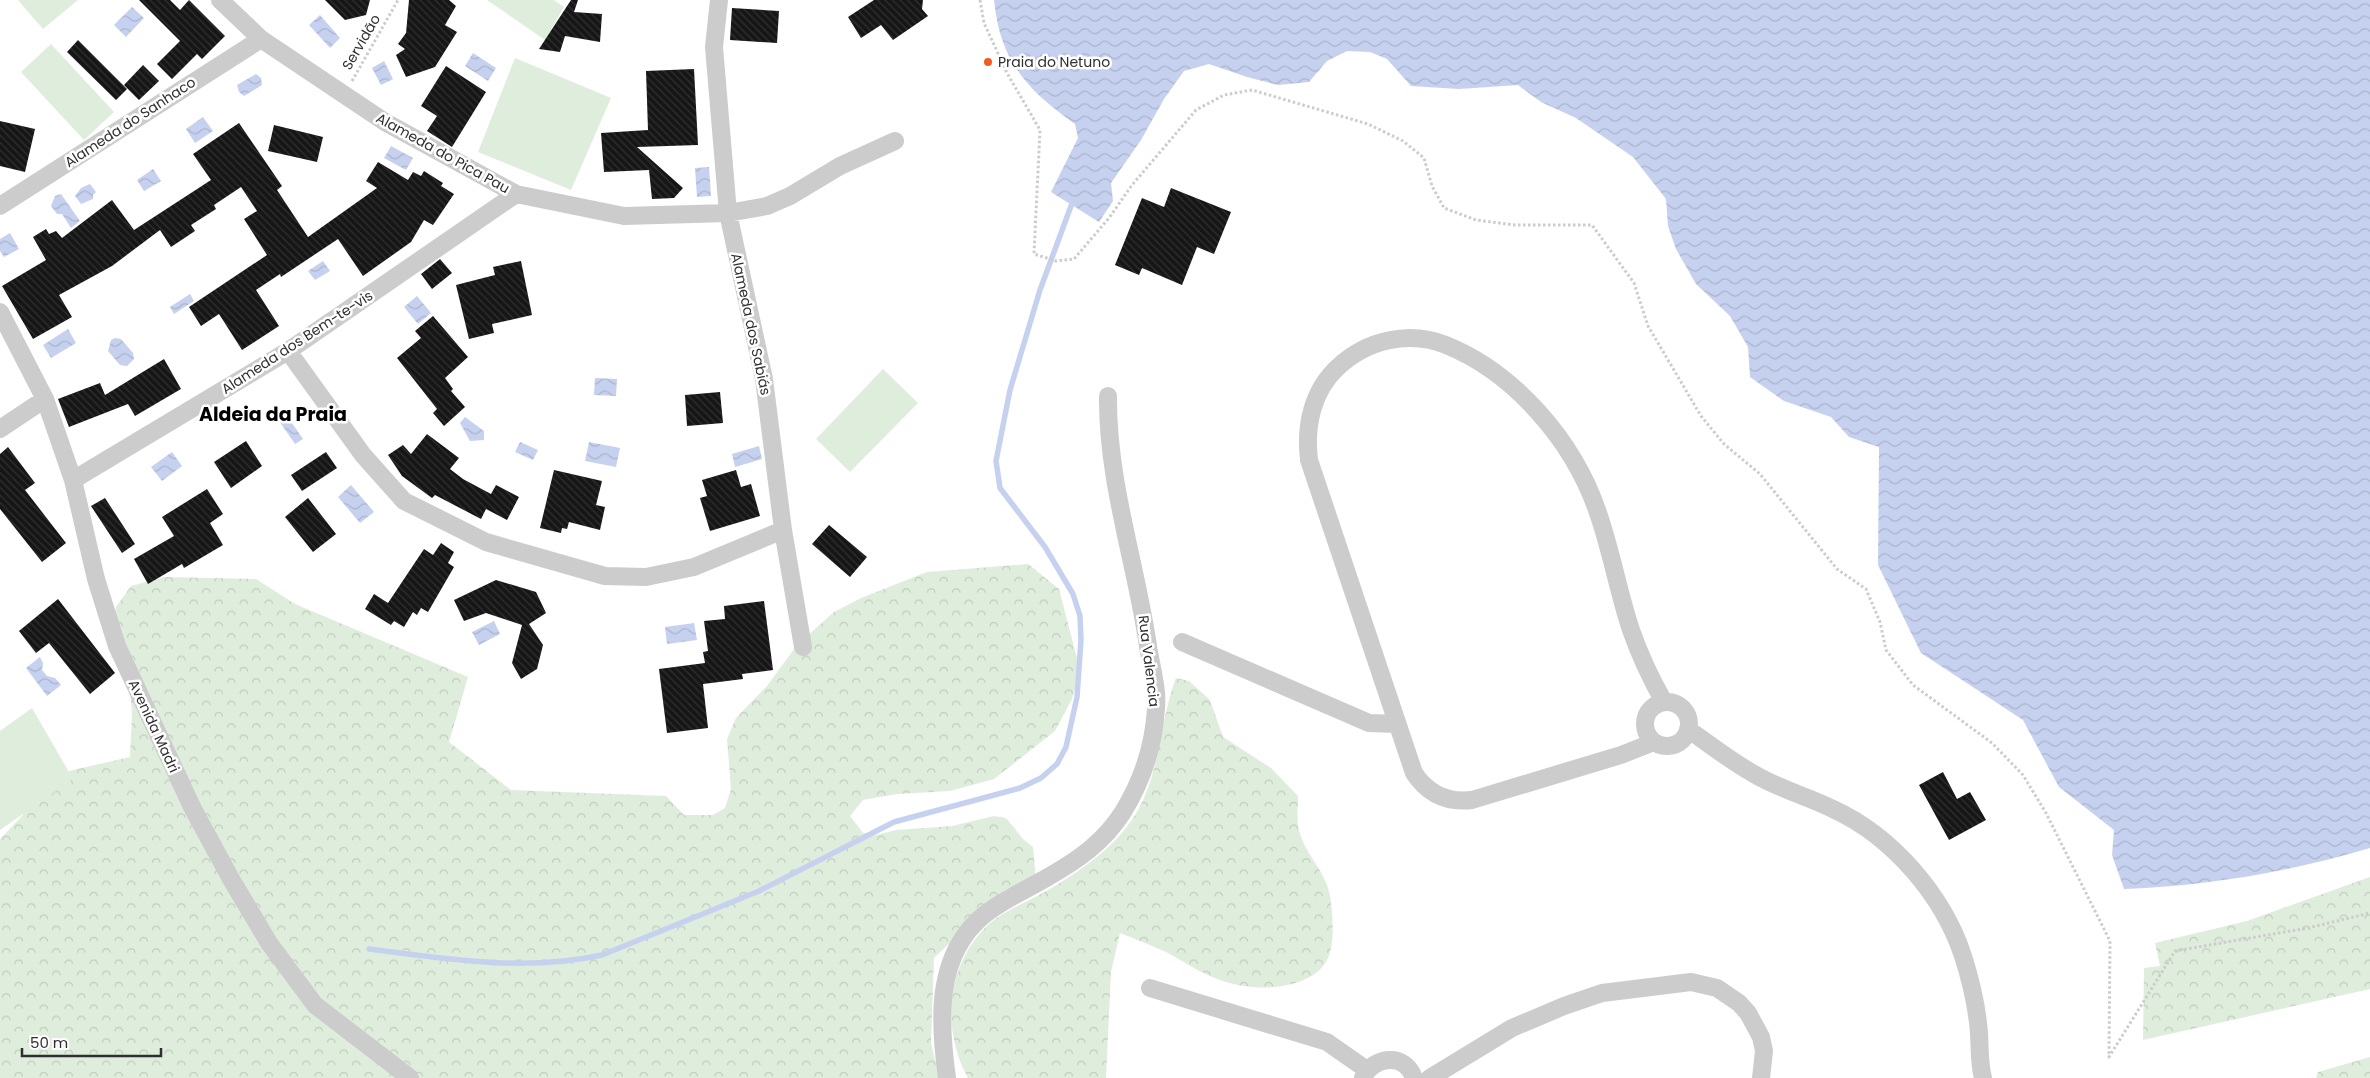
<svg xmlns="http://www.w3.org/2000/svg" width="2370" height="1078" viewBox="0 0 2370 1078" font-family="Poppins,sans-serif">
<style>
.forest{fill:url(#forest-crowns)}
.green{fill:#dfeddc}
.water{fill:url(#water-waves)}
.lines{fill:none;stroke-linecap:round;stroke-linejoin:round}
.stream{stroke:#c6d1ef;stroke-width:5.5}
.building{fill:url(#building-back-hatch)}
.path{stroke:#ccc;stroke-width:3;stroke-dasharray:2.5 2.5;stroke-linecap:butt}
.street{stroke:#ccc;stroke-width:18}
.poi-dot{fill:#f45b23;stroke:#fff;stroke-width:2}
.labels{text-anchor:middle;dominant-baseline:central;stroke-width:5;stroke-linejoin:round;paint-order:stroke}
.street-label{font-size:14px;fill:#2f2f2f;stroke:#fff}
.poi-label{font-size:14px;fill:#2f2f2f;stroke:#fff;text-anchor:start}
.district-label{font-size:19px;font-weight:bold;fill:#000;stroke:#fff}
</style>
<defs>
<pattern id="forest-crowns" width="20" height="18" patternUnits="userSpaceOnUse" patternTransform="scale(1.25)"><rect width="20" height="18" fill="#dfeddc"/><path d="M2 6a3 3 0 1 1 6 0M12 15a3 3 0 1 1 6 0" fill="none" stroke="#c0ccbd"/></pattern>
<pattern id="water-waves" width="16" height="10" patternUnits="userSpaceOnUse" patternTransform="scale(1.25)"><rect width="16" height="10" fill="#c6d1ef"/><path d="M0 5q4-4 8 0t8 0" fill="none" stroke="#aab4cd"/></pattern>
<pattern id="building-back-hatch" width="6" height="6" patternUnits="userSpaceOnUse" patternTransform="scale(1.25)"><rect width="6" height="6" fill="#161616"/><path d="M-1 5l2 2M0 0l6 6M5-1l2 2" fill="none" stroke="#303030"/></pattern>
</defs>
<rect width="100%" height="100%" fill="#fff"/>
<path class="forest" d="M1028,564L1059,589L1080,670L1072,699L1055,731L994,779L950,791L897,794L863,800L850,816L863,833L876,835L896,830L952,826L994,816L1006,818L1023,839L1033,847L1036,880L1005,890L934,958L931,1043L935,1060L950,1078H0V839L22,816L35,792L69,771L130,757L132,714L129,679L113,623L116,607L131,586L165,577L256,579L295,604L468,677L449,742L511,790L666,796L684,815H713L725,808L731,789L727,739L736,718L767,686L797,645L834,612L861,598L927,572Z
M1176,678L1189,681L1210,700L1223,737L1271,768L1298,796C1298,808 1296,823 1300,834C1308,859 1328,873 1331,902C1333,920 1335,947 1326,962C1309,989 1261,991 1234,984C1209,979 1188,964 1166,952C1151,945 1135,939 1120,933L1111,972L1106,1078H968C941,1030 946,964 988,925C1002,912 1021,905 1037,896C1069,879 1111,851 1131,821C1161,779 1158,725 1176,678Z
M2370,877V989L2143,1040L2144,968L2160,966L2155,943L2247,921Z
M2370,1057V1078H2316L2318,1072Z"/>
<path class="green" d="M18,0H78L43,29Z
M487,0H554L564,7L545,40Z
M51,44L114,112L84,140L21,72Z
M515,58L611,98L571,190L478,152Z
M883,369L918,403L850,472L816,439Z
M32,708L73,779L0,830V731Z"/>
<path class="water" d="M994,0H2370V848C2289,872 2208,886 2124,889L2112,855L2114,830L2059,787L2023,720L1921,653L1878,565L1879,447L1849,437L1831,417L1784,401L1750,377L1748,347L1730,316L1696,284L1676,249L1668,226L1666,199L1633,157L1576,118L1541,102L1518,85L1459,89L1411,86L1387,59L1370,52L1347,51L1327,61L1309,82L1278,85L1247,77L1209,64L1184,71L1164,99L1141,140L1111,183L1113,201L1099,222L1051,192L1078,138L1075,124C1027,90 1000,61 994,0Z
M132,7L144,18L126,37L114,25Z
M320,15L340,38L330,48L309,25Z
M473,53L496,68L488,81L465,66Z
M384,61L393,79L381,85L372,68Z
M256,74L261,78L262,85L244,96L239,92L237,85Z
M203,117L213,131L195,143L186,129Z
M391,146L413,158L406,170L384,158Z
M709,167L711,196L697,197L695,168Z
M153,169L161,181L144,191L137,180Z
M90,184L96,192L93,195V199L81,204L75,196L81,188Z
M61,194L80,221L71,228L62,214H57L51,206L55,196Z
M10,233L19,249L4,257L0,251V239Z
M323,261L330,271L315,280L308,271Z
M190,294L194,301L174,314L170,307Z
M417,296L431,313L418,324L404,307Z
M68,329L76,343L51,358L43,345Z
M115,338L121,339L133,353L134,359L127,366L120,365L108,351L111,340Z
M595,378L617,379L616,396L594,395Z
M287,416L303,439L295,444L279,421Z
M465,417L484,431V440L470,441L460,423Z
M520,442L538,450L533,460L515,452Z
M589,442L620,448L616,467L585,461Z
M759,446L762,459L735,467L732,454Z
M172,452L182,466L162,481L151,467Z
M351,485L374,512L360,523L338,497Z
M494,621L500,634L479,645L472,632Z
M694,623L697,640L667,644L665,627Z
M40,657L43,663L42,670L47,676L55,678L61,685L47,696L26,668Z"/>
<g class="lines">
<path class="stream" d="M369,949C446,959 525,972 602,955L759,891L894,822L1020,788L1041,778L1057,764L1066,747L1077,697L1081,640L1080,616L1073,594L1045,547L1000,488L996,461L1010,390L1040,290L1071,206"/>
</g>
<path class="building" d="M139,0H170L180,10L189,0L225,36L202,59L197,54L172,79L157,64L180,41Z
M325,0H370L366,15L345,20Z
M409,0H449L456,6L445,25L457,32L435,67L406,77L396,55L405,49L398,44L406,33Z
M571,0H578L574,12L602,14L600,42L565,36L560,52L539,49Z
M874,0H923L922,9L928,16L893,40L881,25L861,38L848,17Z
M732,8L779,11L777,43L730,40Z
M78,40L127,89L116,100L67,52Z
M143,65L159,81L139,100L124,85Z
M446,66L486,92L452,147L427,131L437,116L421,106Z
M694,69L698,145L637,147L683,188L674,198L652,199L649,170L604,172L601,133L648,130L646,71Z
M0,121L35,129L25,172L0,166Z
M239,123L282,186L277,190L308,237L377,188L366,181L378,162L408,180L413,172L421,176L424,171L443,183L441,186L454,194L433,225L424,220L411,242L363,276L338,239L281,277L280,274L256,290L279,326L242,350L219,314L201,326L189,307L267,255L244,219L257,211L241,187L214,205L216,209L191,225L195,231L171,247L160,230L112,266L59,295L72,317L33,339L2,286L46,260L33,237L46,229L49,234L56,231L62,238L112,200L134,230L211,180L193,154Z
M274,125L323,137L317,162L268,151Z
M1171,188L1231,212L1214,254L1197,247L1182,285L1142,268L1139,275L1115,265L1142,198L1164,207Z
M440,259L452,273L432,289L421,274Z
M521,261L532,315L492,324L494,333L469,339L456,285L495,275L493,267Z
M433,316L468,357L445,378L453,389L451,391L465,407L444,426L433,413L437,409L397,358L421,338L415,331Z
M164,359L181,389L135,416L128,404L69,427L58,399L100,383L105,395Z
M720,392L723,423L687,426L685,395Z
M427,434L459,458L450,469L463,479L491,494L496,485L519,497L507,520L486,509L481,519L435,495L432,498L402,476L388,455L403,445L411,454Z
M246,441L262,466L231,488L214,462Z
M8,447L35,483L25,490L66,543L42,562L0,509V454Z
M326,452L337,468L302,491L291,475Z
M554,470L602,481L596,505L605,507L600,530L569,522L567,529L562,528L561,533L540,528Z
M736,470L741,487L751,484L760,516L710,531L700,498L707,496L702,480Z
M207,489L223,514L210,523L223,545L184,568L182,564L148,584L134,559L174,536L162,517Z
M105,498L135,544L122,553L91,506Z
M308,498L336,534L313,552L285,517Z
M829,525L867,557L850,577L812,544Z
M441,543L454,552L448,563L454,567L428,612L421,608L417,615L413,612L404,627L394,621L391,625L365,609L374,594L388,603L424,549L433,555Z
M496,580L536,592L546,613L529,624L543,645L537,669L521,679L512,663L522,625L486,613L464,621L454,600Z
M58,599L115,673L90,694L49,643L36,653L19,631Z
M764,601L773,670L742,674L743,679L703,684L708,728L667,733L659,669L705,663L703,652L708,651L704,621L725,619L724,606Z
M1943,772L1957,799L1970,792L1986,820L1949,840L1919,785Z"/>
<g class="lines">
<path class="path" d="M980,0L984,23L1007,73L1040,130L1034,254L1056,261L1074,259L1109,218L1132,185L1196,110L1224,95L1252,90L1368,124L1403,141L1424,158L1432,186L1444,208L1476,220L1515,225H1592L1634,283L1648,326L1701,416L1724,444L1760,474L1837,569L1866,589L1880,622L1886,650L1913,685L1992,743L2023,775L2046,813L2110,941L2109,1057L2175,951L2308,928L2370,913
M352,81L398,0"/>
<path class="street" d="M220,0L261,39L385,122L516,194L624,216L728,213L767,206L790,196L840,166L895,141
M719,0L714,47L728,213L764,379L783,530L803,647
M0,206L261,39
M0,312L45,399L73,480L96,579L117,646L193,809L231,879L269,943L315,1005L410,1078
M288,351L363,455L404,501L486,542L605,576L646,577L694,567L783,530
M0,429L45,399
M73,480L288,351L516,194
M1182,642L1369,723L1397,724
M1645 724a22 22 0 1 1 44 0a22 22 0 1 1-44 0Z
M1688,729C1710,745 1731,761 1754,774C1779,789 1807,796 1833,809C1892,836 1943,895 1963,956C1971,981 1977,1007 1979,1033C1980,1049 1979,1063 1983,1078
M1654,742L1621,755L1472,800C1447,803 1428,794 1414,773L1309,460C1305,426 1312,391 1338,367C1367,340 1409,330 1446,345C1515,373 1573,441 1597,510C1611,549 1618,591 1631,630C1640,656 1651,679 1664,702
M1150,988L1327,1042L1367,1070
M947,1078C939,1021 935,955 984,915C1002,900 1028,889 1048,877C1078,860 1104,842 1123,812C1142,781 1154,744 1156,708C1158,689 1151,666 1148,646C1136,563 1107,481 1108,396
M1363,1078C1373,1056 1405,1052 1414,1078
M1430,1078L1512,1028L1564,1006L1602,993L1691,982L1717,988L1739,1003L1748,1013L1761,1037L1764,1051L1761,1078"/>
</g>
<circle class="poi-dot" cx="988" cy="62" r="5"/>
<g class="labels">
<g class="street-label">
<text transform="translate(361 42) rotate(-60)">Servidão</text>
<text transform="translate(130 122) rotate(-33)">Alameda do Sanhaco</text>
<text transform="translate(443 153) rotate(29)">Alameda do Pica Pau</text>
<text transform="translate(751 324) rotate(78)">Alameda dos Sabiás</text>
<text transform="translate(297 342) rotate(-33)">Alameda dos Bem-te-vis</text>
<text transform="translate(1149 661) rotate(83)">Rua Valencia</text>
<text transform="translate(154 726) rotate(65)">Avenida Madri</text>
</g>
<g class="poi-label">
<text x="998" y="62">Praia do Netuno</text>
</g>
<g class="district-label">
<text x="273" y="414">Aldeia da Praia</text>
</g>
</g>
<path d="M22 1048v8h139v-8" fill="none" stroke="#2f2f2f" stroke-width="2.5"/>
<text x="30" y="1048" font-size="15" fill="#2f2f2f" stroke="#ffffff" stroke-width="4" paint-order="stroke">50 m</text>
</svg>
